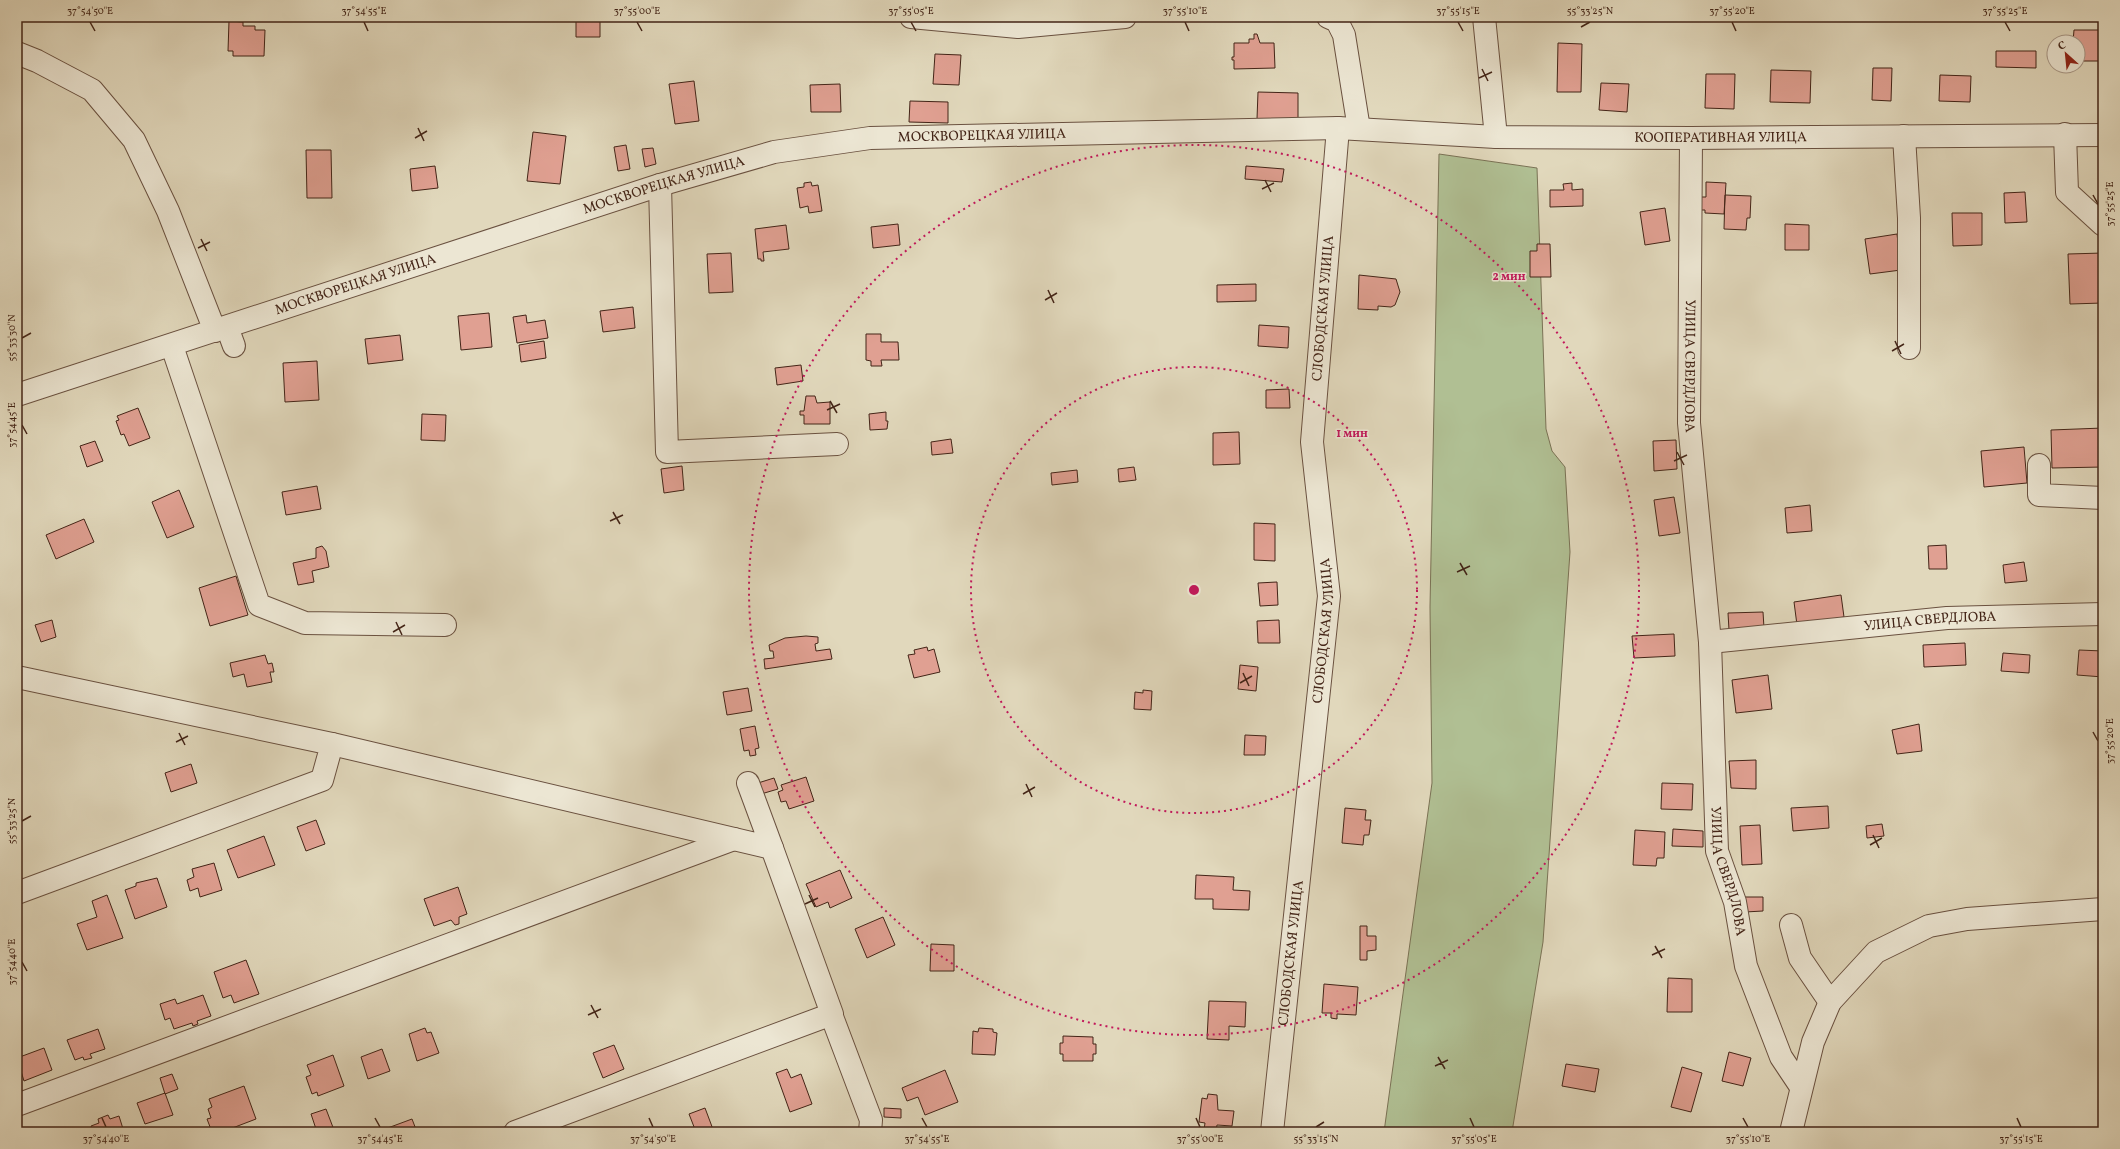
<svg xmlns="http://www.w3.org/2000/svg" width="2120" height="1149" viewBox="0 0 2120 1149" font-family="Vollkorn,serif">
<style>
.green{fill:#b0bf93;stroke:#7a7255}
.building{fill:#e0a092;stroke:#432417}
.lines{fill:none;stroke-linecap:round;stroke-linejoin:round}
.minor-casing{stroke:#6a5140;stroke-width:24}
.minor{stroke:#ece6d3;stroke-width:22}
.ticks{fill:none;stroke:#432417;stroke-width:1.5}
.ring{fill:none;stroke:#c2185b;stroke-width:2;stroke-dasharray:2 4}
.labels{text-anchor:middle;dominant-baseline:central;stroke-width:3;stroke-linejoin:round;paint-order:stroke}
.street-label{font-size:14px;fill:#432417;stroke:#ece6d3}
.centre{fill:#c2185b;stroke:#ece6d3;stroke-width:2}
.ring-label{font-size:12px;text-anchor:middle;font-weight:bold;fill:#c2185b;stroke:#ece6d3;stroke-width:3;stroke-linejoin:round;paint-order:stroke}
.neatline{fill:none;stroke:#432417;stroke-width:1.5}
.ticks-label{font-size:10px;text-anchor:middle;fill:#432417}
</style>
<rect width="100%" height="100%" fill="#e1d8bc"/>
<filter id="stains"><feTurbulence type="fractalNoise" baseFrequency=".005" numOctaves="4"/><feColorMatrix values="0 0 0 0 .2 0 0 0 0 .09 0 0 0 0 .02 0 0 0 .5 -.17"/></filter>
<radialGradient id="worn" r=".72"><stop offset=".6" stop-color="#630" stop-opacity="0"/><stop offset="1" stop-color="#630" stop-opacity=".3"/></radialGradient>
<path class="green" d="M1439,154L1537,168L1546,429L1552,451L1565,467L1570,552L1543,942L1512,1132H1384L1432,783L1430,607Z"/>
<path class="building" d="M576,20H600V37H576Z
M229,21L243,22V26H255V30H265L264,56H233V51H228Z
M2074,30H2103V61H2078V42H2073Z
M1254,34H1257L1260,43H1274L1275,68L1234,69V60H1232V57H1234V43H1249V39H1254Z
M1558,43L1582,44L1581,92H1557Z
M1996,51H2036V68L1996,67Z
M935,54L961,55L959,85L933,84Z
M1873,68H1892L1891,101L1872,100Z
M1771,70L1811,71L1810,103L1770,102Z
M1706,74H1735L1734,109L1705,108Z
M1940,75L1971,76L1970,102L1939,101Z
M694,81L699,121L675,124L669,84Z
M1601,83L1629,84L1627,112L1599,110Z
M840,84L841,112H811L810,85Z
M1258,92L1298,93V120L1257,119Z
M910,101L948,102V123L909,122Z
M533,132L566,136L560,184L527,181Z
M626,145L630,169L618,171L614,147Z
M653,148L656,164L645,167L642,149Z
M306,150H331L332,198H307Z
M435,166L438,188L412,191L410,169Z
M1246,166L1284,169L1282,182L1245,179Z
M811,182L812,186L818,185L822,211L809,213L808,206L800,208L797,188L804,187V183Z
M1706,182L1726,183L1724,214L1705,213V210H1699L1700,197H1706Z
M1572,183V190L1583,189V206L1550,207V190H1564L1563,184Z
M2025,192L2027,222L2005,223L2004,193Z
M1725,195L1751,196L1750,218H1747L1746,230L1724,229Z
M1665,208L1670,241L1645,245L1640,212Z
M1952,213H1982V245L1953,246Z
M898,224L900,245L873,248L871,227Z
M1785,224L1809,225V250H1785Z
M786,225L789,249L763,252L764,261H761V259H758L755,229Z
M1897,234L1901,270L1870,274L1865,239Z
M1537,244H1550L1551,277H1530V251H1537Z
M731,253L733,292L709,293L707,254Z
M2103,253V303L2070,304L2068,254Z
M1359,275L1396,279L1400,292L1395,305L1391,307L1378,306V310L1358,309Z
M1256,284V301L1217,302V285Z
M633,307L635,328L603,332L600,311Z
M489,313L492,347L461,350L458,316Z
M526,315L527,323L545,320L548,338L517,343L513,317Z
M1259,325L1289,327L1288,348L1258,346Z
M866,334H881V342H898L899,360H881L882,366H871V361L866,360Z
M400,335L403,360L368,364L365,339Z
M544,341L546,358L521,362L519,345Z
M317,361L319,400L285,402L283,363Z
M801,365L803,381L777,385L775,368Z
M1289,389L1290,408H1266V390Z
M806,396H815L817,403L830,402V424H804V415H800V411H804Z
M138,408L150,438L129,446L124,434L121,435L116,421L119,420L117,416Z
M886,412V421H888L887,429L870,430L869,414Z
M422,414L446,415L445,441L421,440Z
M2103,428V467L2052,468L2051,430Z
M1239,432L1240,464L1213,465V433Z
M951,439L953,453L932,455L931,442Z
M1676,440L1677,469L1654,471L1653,441Z
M95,441L103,461L87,467L80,446Z
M2024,447L2027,483L1984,487L1981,451Z
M682,466L684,490L664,493L661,469Z
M1134,467L1136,480L1119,482L1118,469Z
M1077,470L1078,482L1052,485L1051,473Z
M317,486L321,509L286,515L282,492Z
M179,490L194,527L167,538L152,502Z
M1674,497L1680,533L1659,536L1654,500Z
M1810,505L1812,531L1787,533L1785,508Z
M84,519L94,542L56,559L46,535Z
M1254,523L1275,524V561L1254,560Z
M1946,545L1947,569H1929L1928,546Z
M322,546L326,551L329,567L312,571L314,582L298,585L293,563L316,558V548Z
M2024,562L2027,581L2005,583L2003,565Z
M236,576L248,615L210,626L199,588Z
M1277,582L1278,605L1260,606L1258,583Z
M1841,595L1844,617L1797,625L1794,602Z
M1763,612L1764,628L1729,630L1728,613Z
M52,620L56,637L41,642L35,625Z
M1279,620L1280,643H1258L1257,621Z
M1674,634L1675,656L1634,658L1632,636Z
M806,636L818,637V643L815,644L816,651L830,649L832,659L765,669L764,659L774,658L773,651H770L769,645L785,638Z
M1965,643L1966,665L1924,667L1923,645Z
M927,647L928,651L934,649L940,672L914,678L908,655L915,654L914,650Z
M2079,650L2103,651V677L2077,675Z
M2003,653L2030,655L2029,673L2001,671Z
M265,655L268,664L272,663L274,672H270L272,682L247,687L244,674L233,677L230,663Z
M1240,665L1258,667L1256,691L1238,689Z
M1768,675L1772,709L1736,713L1732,680Z
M748,688L752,711L727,715L723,692Z
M1143,690L1152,691L1151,710L1134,709L1135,692L1143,693Z
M1919,724L1922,751L1897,754L1892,730Z
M755,726L759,748L755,749L756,755L750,756L749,750L744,751L740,729Z
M1245,735L1266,736L1265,755H1244Z
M1756,760V789L1731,788L1729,761Z
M191,764L197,783L171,792L165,773Z
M806,777L814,801L789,809L786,801L781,802L778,792L783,790L781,785Z
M774,778L778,789L761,794L758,783Z
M1662,783L1693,784L1692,810L1661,809Z
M1828,806L1829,828L1793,831L1791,808Z
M1345,808L1366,810L1365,820H1371L1369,835H1364L1363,845L1342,843Z
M316,820L325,844L306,851L297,827Z
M1882,824L1884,836L1867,838L1866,826Z
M1760,825L1762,864L1742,865L1740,826Z
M1673,829L1703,831V847L1672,846Z
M1635,830L1665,832L1664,858H1657L1656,866L1633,865Z
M264,836L275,865L238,878L227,850Z
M214,863L222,890L200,897L198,888L190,891L187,880L194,877L192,869Z
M840,870L852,898L830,908L828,902L816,907L806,884Z
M1196,875L1234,877L1233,890L1250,891L1249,910L1213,909V899H1195Z
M157,878L167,907L135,919L125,890L136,886V883Z
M458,887L467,914L459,917V924L455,925L451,920L434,926L424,899Z
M107,895L123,938L87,950L77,924L97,917L92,901Z
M1744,897H1763V911L1745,912Z
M883,917L895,945L867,958L855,929Z
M1360,926H1367V936H1376V950L1367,951V960H1360Z
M931,944L954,945V971H930Z
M246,960L259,994L234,1003L231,995L223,998L214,972Z
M1668,978L1692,979V1012H1667Z
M1324,984L1358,987L1356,1015L1337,1014V1019L1331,1018V1013H1322Z
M203,995L211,1016L197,1021L198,1024L193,1026L192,1023L174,1029L170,1018L165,1020L160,1004L175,999L177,1004Z
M1209,1001L1246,1002L1245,1027L1229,1026V1040L1207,1039Z
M425,1028L427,1033L431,1032L439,1053L417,1061L409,1034Z
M979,1028L993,1029V1032L997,1033L995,1055L972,1054L973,1031L978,1032Z
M98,1029L105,1049L90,1054L92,1058L84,1060L83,1057L75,1060L67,1040Z
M1063,1036L1093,1037V1044H1096V1054H1093V1061H1063V1054H1060V1043H1063Z
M614,1045L624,1069L603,1078L593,1053Z
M44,1048L52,1070L24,1081L17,1058Z
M382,1049L390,1071L368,1079L361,1057Z
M1729,1052L1751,1058L1743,1086L1722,1081Z
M333,1055L344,1086L318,1096L317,1092L312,1094L306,1077L311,1075L307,1065Z
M1566,1064L1599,1069L1595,1092L1562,1086Z
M1682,1067L1702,1073L1691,1112L1671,1107Z
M787,1069L791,1078L801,1074L812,1104L790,1112L776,1073Z
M945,1070L958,1102L925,1115L918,1097L907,1101L902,1088Z
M172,1074L178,1089L165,1094L160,1078Z
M244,1086L256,1119L222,1132H212L207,1119L211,1118L208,1109L212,1107L209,1099Z
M165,1093L173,1115L145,1124L137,1103Z
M1208,1094L1217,1095L1218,1110L1234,1111L1232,1126L1217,1125L1216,1131L1204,1130L1205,1123L1199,1122L1202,1098L1207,1099Z
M705,1108L714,1132H696L689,1114Z
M884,1108L901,1109V1118L884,1117Z
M326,1109L334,1130L317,1132L311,1114Z
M108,1115L110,1119L119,1116L124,1132H93L91,1126L99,1123L98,1119Z
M412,1119L417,1132H386L385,1129Z
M2103,1129V1132H1919Z"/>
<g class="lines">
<defs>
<g id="minor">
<path d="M911,17L1018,27L1125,17"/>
<path d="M1328,17L1337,21L1344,35L1359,129"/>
<path d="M1484,17L1496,137"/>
<path d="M17,53L37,61L92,90L134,140L168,211L215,331"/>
<path d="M2065,134L2067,192L2103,225"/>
<path d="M1904,136L1909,218V348"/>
<path id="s1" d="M1691,138L1689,423L1710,642L1717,851L1735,902L1746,966L1781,1057L1801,1087"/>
<path d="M660,185L667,452L837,444"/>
<path d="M227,327L234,346"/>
<path d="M172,346L259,605L305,623L445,625"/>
<path id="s2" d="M17,395L660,185L774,152L870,138L1338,128L1496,137L1691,138L2103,135"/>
<path d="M2039,465V495L2103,498"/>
<path id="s3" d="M1710,642L1947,618L2103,614"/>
<path d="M17,677L332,744L322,780L17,893"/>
<path d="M332,744L772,848L748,783"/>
<path d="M1791,925L1800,958L1830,1002"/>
<path d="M831,1014L871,1120L870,1132"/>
<path d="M17,1105L734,839"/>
<path d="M515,1132L832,1014L772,848"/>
<path id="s4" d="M1272,1132L1329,596L1312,442L1338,128"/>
<path d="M1791,1132L1813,1042L1830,1002L1876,952L1929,926L1967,919L2103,909"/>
</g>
</defs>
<use href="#minor" class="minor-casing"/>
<use href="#minor" class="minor"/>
</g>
<path class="ticks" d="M90,22L95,31M364,22L368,31M637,22L642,31M911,22L916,31M1185,22L1189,31M1458,22L1463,31M1732,22L1736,31M2005,22L2010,31M1581,27L1590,22M1482,69L1488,81M1479,78L1492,72M418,128L424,141M415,138L427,131M1265,180L1271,192M1262,189L1274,183M2093,195L2098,204M201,239L207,251M198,248L210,242M1048,290L1054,303M1045,300L1057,293M22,338L31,333M1895,341L1901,354M1892,351L1904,344M830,401L837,413M827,410L840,404M22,425L27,434M1677,452L1684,465M1674,461L1687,455M613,512L620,524M610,521L623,515M1460,563L1467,575M1457,572L1470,566M396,622L402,635M393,632L405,625M1243,673L1249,686M1240,683L1252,676M2093,732L2098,741M179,733L185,745M176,742L188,736M1026,784L1032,797M1023,794L1035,787M22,821L31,816M1873,835L1879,848M1870,845L1882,838M809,895L815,907M805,904L818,898M1655,946L1662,958M1652,955L1665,949M22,962L27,971M591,1005L598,1018M588,1015L601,1009M1438,1057L1445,1069M1435,1066L1448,1060M102,1118L106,1127M375,1118L380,1127M649,1118L653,1127M922,1118L927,1127M1196,1118L1200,1127M1470,1118L1474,1127M1743,1118L1748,1127M2017,1118L2021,1127M1316,1127L1324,1122"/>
<g class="ring">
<circle cx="1194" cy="590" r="223"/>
<circle cx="1194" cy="590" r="445"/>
</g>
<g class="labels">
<g class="street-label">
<text stroke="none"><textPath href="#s2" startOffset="1004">МОСКВОРЕЦКАЯ УЛИЦА</textPath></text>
<text stroke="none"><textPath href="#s2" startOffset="1743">КООПЕРАТИВНАЯ УЛИЦА</textPath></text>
<text stroke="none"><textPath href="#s2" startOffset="680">МОСКВОРЕЦКАЯ УЛИЦА</textPath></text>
<text stroke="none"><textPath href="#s2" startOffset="356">МОСКВОРЕЦКАЯ УЛИЦА</textPath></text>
<text stroke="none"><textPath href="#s4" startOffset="828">СЛОБОДСКАЯ УЛИЦА</textPath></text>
<text stroke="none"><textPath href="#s1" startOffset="228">УЛИЦА СВЕРДЛОВА</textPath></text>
<text stroke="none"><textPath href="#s3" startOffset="221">УЛИЦА СВЕРДЛОВА</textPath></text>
<text stroke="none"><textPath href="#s4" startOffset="504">СЛОБОДСКАЯ УЛИЦА</textPath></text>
<text stroke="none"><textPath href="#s1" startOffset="736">УЛИЦА СВЕРДЛОВА</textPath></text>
<text stroke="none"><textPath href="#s4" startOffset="180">СЛОБОДСКАЯ УЛИЦА</textPath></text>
</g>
</g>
<circle cx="1194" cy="590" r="6" class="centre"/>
<g class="ring-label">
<text x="1509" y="280">2 мин</text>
<text x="1352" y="437">1 мин</text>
</g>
<rect width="2120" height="1149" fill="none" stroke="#e1d8bc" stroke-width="44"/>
<g transform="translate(2066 54) rotate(333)"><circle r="19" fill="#ece6d3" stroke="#a89888"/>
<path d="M0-3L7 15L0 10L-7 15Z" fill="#8f2418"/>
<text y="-6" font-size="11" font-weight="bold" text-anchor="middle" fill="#432417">С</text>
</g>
<rect x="22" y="22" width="2076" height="1105" class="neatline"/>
<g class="ticks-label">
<text x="90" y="14">37°54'50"E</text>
<text x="364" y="14">37°54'55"E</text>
<text x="637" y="14">37°55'00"E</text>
<text x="911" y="14">37°55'05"E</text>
<text x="1185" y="14">37°55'10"E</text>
<text x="1458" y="14">37°55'15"E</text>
<text x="1590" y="14">55°33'25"N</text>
<text x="1732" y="14">37°55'20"E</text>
<text x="2005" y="14">37°55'25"E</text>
<text transform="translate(2109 204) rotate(-90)" y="4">37°55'25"E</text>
<text transform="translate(11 338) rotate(-90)" y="4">55°33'30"N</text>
<text transform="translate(11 425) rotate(-90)" y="4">37°54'45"E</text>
<text transform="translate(2109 741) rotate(-90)" y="4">37°55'20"E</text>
<text transform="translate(11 821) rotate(-90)" y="4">55°33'25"N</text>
<text transform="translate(11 962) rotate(-90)" y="4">37°54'40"E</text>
<text x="106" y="1142">37°54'40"E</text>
<text x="380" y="1142">37°54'45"E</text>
<text x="653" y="1142">37°54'50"E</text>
<text x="927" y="1142">37°54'55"E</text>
<text x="1200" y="1142">37°55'00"E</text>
<text x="1316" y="1142">55°33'15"N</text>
<text x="1474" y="1142">37°55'05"E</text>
<text x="1748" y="1142">37°55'10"E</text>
<text x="2021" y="1142">37°55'15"E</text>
</g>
<rect width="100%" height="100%" filter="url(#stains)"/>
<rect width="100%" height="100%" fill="url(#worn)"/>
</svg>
